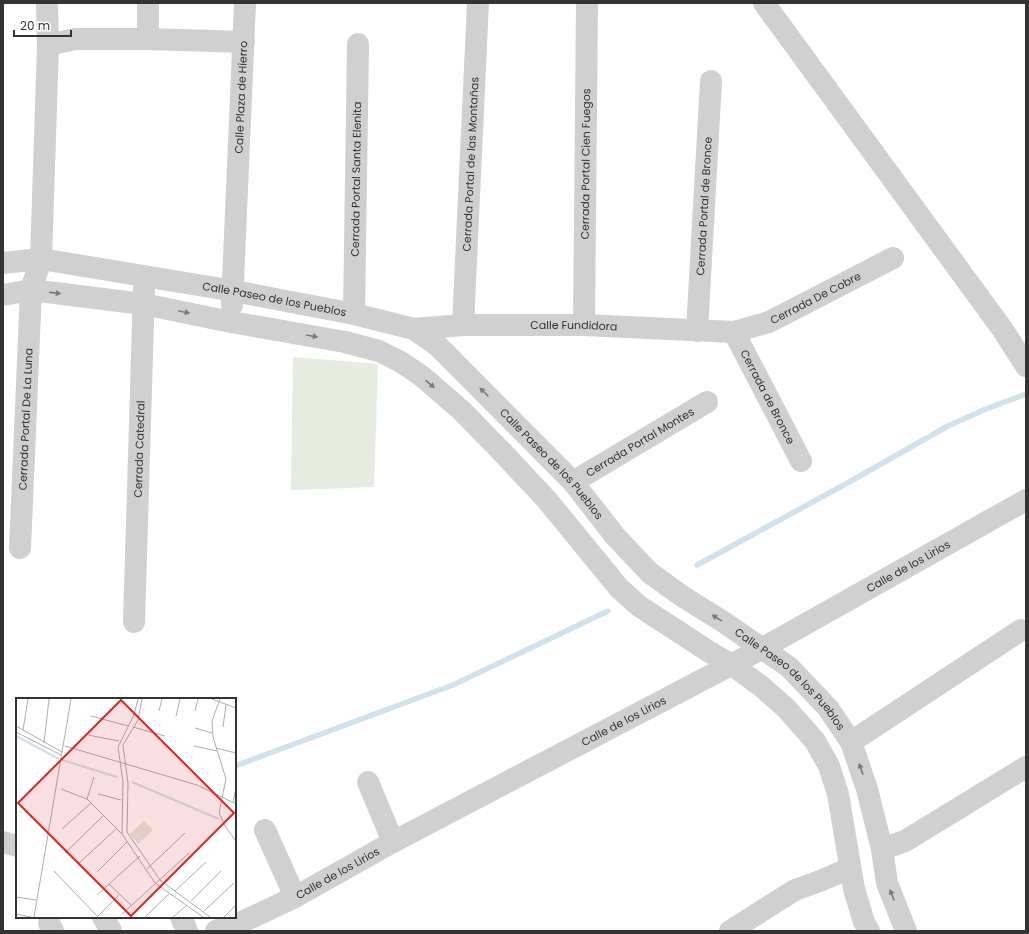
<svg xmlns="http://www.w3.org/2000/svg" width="1029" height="934" viewBox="0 0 1029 934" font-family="Poppins,sans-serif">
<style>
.green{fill:#e6ecdf}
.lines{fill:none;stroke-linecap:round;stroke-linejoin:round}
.stream{stroke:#cfe2ee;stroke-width:5.5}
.minor{stroke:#d0d0d0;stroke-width:22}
.oneway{fill:#7a7a7a}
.labels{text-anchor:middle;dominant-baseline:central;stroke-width:4;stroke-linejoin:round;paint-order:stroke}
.street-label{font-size:11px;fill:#333;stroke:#fff}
.inset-river{fill:none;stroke:#cfe2ee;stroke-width:2}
.inset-road{fill:none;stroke:#adadad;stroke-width:1}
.view{fill:#d62828;fill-opacity:0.15;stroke:#d62828;stroke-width:2}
.inset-edge{fill:none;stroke:#333;stroke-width:2}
</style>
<rect width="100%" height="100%" fill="#fff"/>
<path class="green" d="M293,357L378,364L374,487L291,490Z"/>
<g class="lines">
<path class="stream" d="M697,565L842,486L948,426L986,409L1026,394
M235,766L453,685L608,611"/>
<g class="minor">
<path d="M148,3V39"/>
<path d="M764,3L1003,330L1026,366"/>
<path d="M48,45L75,39H148L244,42"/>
<path id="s1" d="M3,263L41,259L234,291L354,314L414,329L438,346L573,482L615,536L650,573L682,596L725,623L789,667L828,708L851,742L867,789L882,849L887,883L906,931"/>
<path d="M3,295L31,290L143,304L231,322L345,342L379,351L401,362L423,377L462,411L503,453L547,500L619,588L639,606L708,651L732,665L762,687L786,708L815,741L829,766L838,794L854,889L864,922L869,931"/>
<path id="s2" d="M232,305L245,3"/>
<path id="s3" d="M354,314L358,44"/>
<path id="s4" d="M463,325L478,3"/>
<path id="s5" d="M584,325L587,3"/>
<path id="s6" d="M414,329L463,325H584L734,332L769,322L893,258"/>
<path id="s7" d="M697,331L711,81"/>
<path id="s8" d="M734,332L801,461"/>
<path id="s9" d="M573,482L707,402"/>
<path id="s10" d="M20,548L31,290L41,259L48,45L47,3"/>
<path id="s11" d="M134,622L144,289"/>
<path d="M851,742L1021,630"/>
<path d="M368,782L393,842"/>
<path d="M265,830L295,897"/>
<path d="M3,842L17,846"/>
<path d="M882,849L905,841L1026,767"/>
<path d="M103,917L111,931"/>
<path d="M181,917L187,931"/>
<path d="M49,923L53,931"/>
<path id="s12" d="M216,931L242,922L295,897L393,842L763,648L1026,500"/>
<path d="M730,931L795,890L820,881L850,868"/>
</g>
</g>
<defs><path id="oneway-solid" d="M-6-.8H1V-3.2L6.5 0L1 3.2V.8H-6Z"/></defs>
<g class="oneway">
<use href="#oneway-solid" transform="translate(55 293) rotate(7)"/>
<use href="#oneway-solid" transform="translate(184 312) rotate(12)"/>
<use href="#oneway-solid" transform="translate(312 336) rotate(10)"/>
<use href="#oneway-solid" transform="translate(430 384) rotate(41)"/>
<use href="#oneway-solid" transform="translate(484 392) rotate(-135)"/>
<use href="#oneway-solid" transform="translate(717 618) rotate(-148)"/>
<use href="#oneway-solid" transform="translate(861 769) rotate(-109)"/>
<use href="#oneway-solid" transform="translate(892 895) rotate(-111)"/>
</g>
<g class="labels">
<g class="street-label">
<text stroke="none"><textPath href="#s2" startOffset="208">Calle Plaza de Hierro</textPath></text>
<text stroke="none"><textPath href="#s4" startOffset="161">Cerrada Portal de las Montañas</textPath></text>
<text stroke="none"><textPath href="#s5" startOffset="161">Cerrada Portal Cien Fuegos</textPath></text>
<text stroke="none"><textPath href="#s3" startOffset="135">Cerrada Portal Santa Elenita</textPath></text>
<text stroke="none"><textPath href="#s7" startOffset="125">Cerrada Portal de Bronce</textPath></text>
<text stroke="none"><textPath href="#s6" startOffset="409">Cerrada De Cobre</textPath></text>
<text stroke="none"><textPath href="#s1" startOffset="275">Calle Paseo de los Pueblos</textPath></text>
<text stroke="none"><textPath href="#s6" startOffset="160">Calle Fundidora</textPath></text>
<text stroke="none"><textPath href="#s8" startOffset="73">Cerrada de Bronce</textPath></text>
<text stroke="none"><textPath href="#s10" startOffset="129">Cerrada Portal De La Luna</textPath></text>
<text stroke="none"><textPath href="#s9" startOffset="78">Cerrada Portal Montes</textPath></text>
<text stroke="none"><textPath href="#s11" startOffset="173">Cerrada Catedral</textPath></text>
<text stroke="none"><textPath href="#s1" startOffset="611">Calle Paseo de los Pueblos</textPath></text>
<text stroke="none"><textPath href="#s12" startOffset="783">Calle de los Lirios</textPath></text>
<text stroke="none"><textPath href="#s1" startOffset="935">Calle Paseo de los Pueblos</textPath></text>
<text stroke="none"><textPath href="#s12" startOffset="459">Calle de los Lirios</textPath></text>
<text stroke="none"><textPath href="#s12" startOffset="135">Calle de los Lirios</textPath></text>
</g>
</g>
<g transform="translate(16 698)">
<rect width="220" height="220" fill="#fff"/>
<path d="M128,123L137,132L122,146L114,136Z" fill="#e6ecdf"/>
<path class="inset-river" d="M0,38L43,61M46,62L101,79M116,84L203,121"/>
<path class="inset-road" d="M122,1L118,17L102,49L107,84L106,136L139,185L187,219M126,1L122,22L107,47L112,85L111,134L144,182L194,219M196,1L220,10M204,1L196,23L197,39L210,81L203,115L209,128L220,143M143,13L146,1M179,13L182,1M75,18L112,28M160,18L164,1M0,28L46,54M117,29L149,38M207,29L210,7M179,30L196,35M7,32L12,1M0,34L45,57M72,37L103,43M28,45L33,1M49,48L181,87L220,106M178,48L201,53M200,50L220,55M45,91L71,101L106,136M82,96L105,102M71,101L78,79M217,104L220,90M46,131L75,105M49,155L87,118M62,166L100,131M131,171L169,135M38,173L82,219M81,174L111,144M93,186L115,207M159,193L190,164M81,197L124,158M0,199L20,202M175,203L205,173M188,213L218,185M0,216L15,219M106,216L173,155M18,219L55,1M81,219L103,197M129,219L153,196M157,219L171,207M208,219L220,207"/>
<path class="view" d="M105,2L218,115L115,218L2,105Z"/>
<rect width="220" height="220" class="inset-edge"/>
</g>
<rect width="1029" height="934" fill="none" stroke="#333333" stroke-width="8"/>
<path d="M14 30v6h57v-6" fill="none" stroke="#333333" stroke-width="2"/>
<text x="20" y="30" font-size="12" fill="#333333" stroke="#ffffff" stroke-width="3" paint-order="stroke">20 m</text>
</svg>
